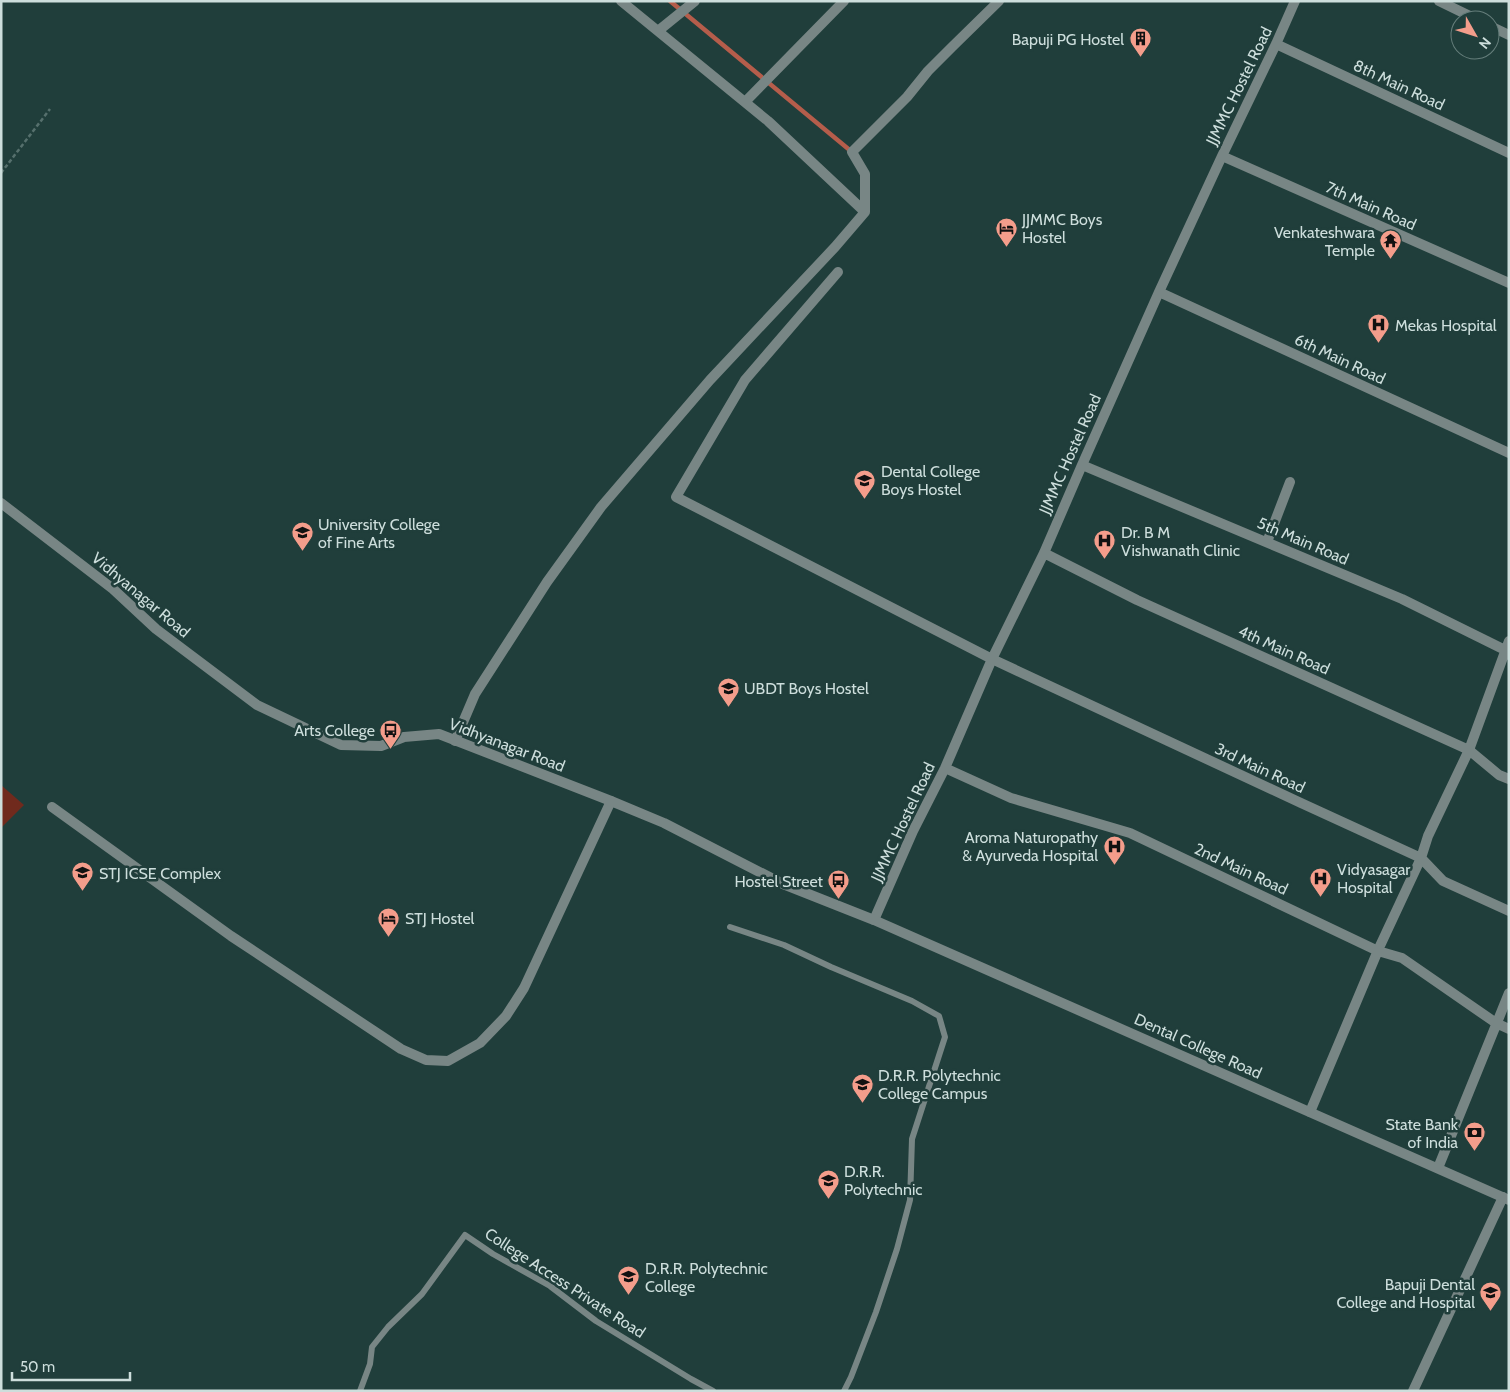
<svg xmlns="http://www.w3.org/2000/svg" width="1510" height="1392" viewBox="0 0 1510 1392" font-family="Cabin,sans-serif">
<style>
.green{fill:#702a1d}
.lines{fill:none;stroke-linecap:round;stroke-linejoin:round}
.stream{stroke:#b55d4b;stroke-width:4.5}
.path{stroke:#56706d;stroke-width:2.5;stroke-dasharray:4 2.5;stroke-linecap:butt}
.service{stroke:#788685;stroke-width:6}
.minor{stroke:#788685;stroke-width:10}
.tertiary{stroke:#788685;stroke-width:10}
.labels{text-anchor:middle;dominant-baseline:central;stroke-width:5;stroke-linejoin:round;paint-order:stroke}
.poi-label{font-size:16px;fill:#cddedc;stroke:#203e3b;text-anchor:start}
.street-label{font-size:16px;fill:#cddedc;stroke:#203e3b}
</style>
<rect width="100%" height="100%" fill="#203e3b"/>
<path class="green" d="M1,785L24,805L1,828Z"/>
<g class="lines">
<path class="stream" d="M670,1L852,152"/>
<path class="path" d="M1,173L50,109"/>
<path class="service" d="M730,927L784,945L831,967L912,1001L939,1016L945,1037L912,1139L910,1200L897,1249L876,1312L851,1377L844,1391
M360,1391L370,1364L372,1347L388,1327L422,1294L465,1235L493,1254L550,1286L596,1321L691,1379L713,1391"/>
<path class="minor" d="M1439,1L1478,20
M1490,26L1509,35
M658,31L695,1
M1276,44L1509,153
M745,102L844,1
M1222,156L1509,283
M865,212V174L852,152L907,97L928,71L952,47L999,1
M838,272L745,380L676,497L992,659L1301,803L1421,858L1443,881L1509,911
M1159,292L1509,453
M1082,465L1402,599L1505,650L1509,655
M1267,542L1290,482
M1044,553L1137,600L1469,750L1499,775L1509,779
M455,741L475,694L547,582L601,507L710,380L835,247L865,212L768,121L621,1
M945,768L1011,798L1130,833L1378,951L1402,958L1496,1023L1509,1029
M52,807L231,936L401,1049L426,1060L448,1061L480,1043L506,1016L524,988L611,801
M874,920L913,831L945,768L992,659L1044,553L1082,465L1159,292L1222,156L1276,44L1295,1
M1310,1112L1379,948L1421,858L1428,836L1469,750L1509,641
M1438,1168L1509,993
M1413,1391L1503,1197"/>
<path class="tertiary" d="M1,503L113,589L156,629L257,705L341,745L381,746L404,737L439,734L611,801L664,823L783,884L874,920L1509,1200"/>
</g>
<defs>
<symbol id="building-pin" viewBox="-11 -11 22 30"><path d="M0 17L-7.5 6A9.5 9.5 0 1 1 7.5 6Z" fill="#f49d8b" stroke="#203e3b"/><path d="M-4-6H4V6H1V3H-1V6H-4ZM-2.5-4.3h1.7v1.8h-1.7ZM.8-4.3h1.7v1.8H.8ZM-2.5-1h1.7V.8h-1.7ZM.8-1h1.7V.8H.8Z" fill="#111"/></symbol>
<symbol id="hotel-pin" viewBox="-11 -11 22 30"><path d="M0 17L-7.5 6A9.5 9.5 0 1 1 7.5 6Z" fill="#f49d8b" stroke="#203e3b"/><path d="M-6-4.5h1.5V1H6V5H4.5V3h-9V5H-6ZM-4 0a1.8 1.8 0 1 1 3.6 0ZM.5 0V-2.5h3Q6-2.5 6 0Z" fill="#111"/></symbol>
<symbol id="temple-pin" viewBox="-11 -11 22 30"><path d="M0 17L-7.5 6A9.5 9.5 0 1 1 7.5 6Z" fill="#f49d8b" stroke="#203e3b"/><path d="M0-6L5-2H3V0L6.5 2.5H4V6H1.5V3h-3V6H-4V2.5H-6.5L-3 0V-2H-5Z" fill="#111"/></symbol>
<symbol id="hospital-pin" viewBox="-11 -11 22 30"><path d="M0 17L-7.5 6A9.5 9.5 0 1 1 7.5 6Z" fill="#f49d8b" stroke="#203e3b"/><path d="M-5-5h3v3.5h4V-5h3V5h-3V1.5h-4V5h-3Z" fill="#111"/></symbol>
<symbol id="university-pin" viewBox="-11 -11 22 30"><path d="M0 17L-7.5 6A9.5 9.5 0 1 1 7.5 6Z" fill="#f49d8b" stroke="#203e3b"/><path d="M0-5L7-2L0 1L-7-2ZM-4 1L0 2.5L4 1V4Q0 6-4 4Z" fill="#111"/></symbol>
<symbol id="bus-pin" viewBox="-11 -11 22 30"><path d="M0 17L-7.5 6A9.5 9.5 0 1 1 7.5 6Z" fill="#f49d8b" stroke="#203e3b"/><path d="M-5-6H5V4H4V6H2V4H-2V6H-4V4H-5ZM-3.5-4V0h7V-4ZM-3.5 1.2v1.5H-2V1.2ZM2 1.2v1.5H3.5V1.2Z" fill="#111"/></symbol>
<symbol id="school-pin" viewBox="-11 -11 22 30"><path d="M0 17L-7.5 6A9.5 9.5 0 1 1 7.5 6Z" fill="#f49d8b" stroke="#203e3b"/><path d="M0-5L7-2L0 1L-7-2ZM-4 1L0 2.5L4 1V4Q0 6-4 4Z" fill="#111"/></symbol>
<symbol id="bank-pin" viewBox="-11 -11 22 30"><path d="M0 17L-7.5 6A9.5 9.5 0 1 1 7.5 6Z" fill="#f49d8b" stroke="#203e3b"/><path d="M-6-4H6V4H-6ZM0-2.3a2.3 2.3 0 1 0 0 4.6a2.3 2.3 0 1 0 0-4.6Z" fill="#111"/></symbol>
</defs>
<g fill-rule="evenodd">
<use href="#building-pin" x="1128" y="26" width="25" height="34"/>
<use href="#hotel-pin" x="994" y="216" width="25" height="34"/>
<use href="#temple-pin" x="1378" y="228" width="25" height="34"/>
<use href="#hospital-pin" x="1366" y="312" width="25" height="34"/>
<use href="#university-pin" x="852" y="468" width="25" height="34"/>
<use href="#university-pin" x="290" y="520" width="25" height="34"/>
<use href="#hospital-pin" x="1092" y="528" width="25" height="34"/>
<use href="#university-pin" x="716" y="676" width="25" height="34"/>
<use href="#bus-pin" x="378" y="718" width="25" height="34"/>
<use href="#hospital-pin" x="1102" y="834" width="25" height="34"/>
<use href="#school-pin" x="70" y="860" width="25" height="34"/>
<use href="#hospital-pin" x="1308" y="866" width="25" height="34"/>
<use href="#bus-pin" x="826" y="868" width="25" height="34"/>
<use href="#hotel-pin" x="376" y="906" width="25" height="34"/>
<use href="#university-pin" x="850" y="1072" width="25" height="34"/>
<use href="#bank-pin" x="1462" y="1120" width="25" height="34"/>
<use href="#university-pin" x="816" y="1168" width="25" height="34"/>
<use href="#university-pin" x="616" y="1264" width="25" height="34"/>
<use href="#university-pin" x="1478" y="1280" width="25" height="34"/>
</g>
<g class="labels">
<g class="poi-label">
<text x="1124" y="39" text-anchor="end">Bapuji PG Hostel</text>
<text x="1022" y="219">JJMMC Boys<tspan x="1022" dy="18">Hostel</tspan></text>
<text x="1375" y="232" text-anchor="end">Venkateshwara<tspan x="1375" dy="18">Temple</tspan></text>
<text x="1395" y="325">Mekas Hospital</text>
<text x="881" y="471">Dental College<tspan x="881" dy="18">Boys Hostel</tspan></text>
<text x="318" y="524">University College<tspan x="318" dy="18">of Fine Arts</tspan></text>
<text x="1121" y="532">Dr. B M<tspan x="1121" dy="18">Vishwanath Clinic</tspan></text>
<text x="744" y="688">UBDT Boys Hostel</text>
<text x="375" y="730" text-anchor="end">Arts College</text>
<text x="1098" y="837" text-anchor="end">Aroma Naturopathy<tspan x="1098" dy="18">&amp; Ayurveda Hospital</tspan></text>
<text x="1337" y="869">Vidyasagar<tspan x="1337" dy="18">Hospital</tspan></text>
<text x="99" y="873">STJ ICSE Complex</text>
<text x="823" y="881" text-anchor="end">Hostel Street</text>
<text x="405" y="918">STJ Hostel</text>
<text x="878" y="1075">D.R.R. Polytechnic<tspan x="878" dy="18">College Campus</tspan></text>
<text x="1458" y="1124" text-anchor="end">State Bank<tspan x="1458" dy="18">of India</tspan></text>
<text x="844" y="1171">D.R.R.<tspan x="844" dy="18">Polytechnic</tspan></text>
<text x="645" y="1268">D.R.R. Polytechnic<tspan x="645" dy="18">College</tspan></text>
<text x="1475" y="1284" text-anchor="end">Bapuji Dental<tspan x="1475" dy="18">College and Hospital</tspan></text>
</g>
<g class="street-label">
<text transform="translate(1399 85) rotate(25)">8th Main Road</text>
<text transform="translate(1239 86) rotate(-64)">JJMMC Hostel Road</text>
<text transform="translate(1371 206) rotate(24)">7th Main Road</text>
<text transform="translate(1340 359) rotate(25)">6th Main Road</text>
<text transform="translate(1070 454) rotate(-66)">JJMMC Hostel Road</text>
<text transform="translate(1303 541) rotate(23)">5th Main Road</text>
<text transform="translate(141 595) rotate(40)">Vidhyanagar Road</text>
<text transform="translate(1284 650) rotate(24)">4th Main Road</text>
<text transform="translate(507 745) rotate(21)">Vidhyanagar Road</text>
<text transform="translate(1260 768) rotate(25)">3rd Main Road</text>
<text transform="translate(903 822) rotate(-65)">JJMMC Hostel Road</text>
<text transform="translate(1241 869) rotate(25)">2nd Main Road</text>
<text transform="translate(1198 1046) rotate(24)">Dental College Road</text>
<text transform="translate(565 1283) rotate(33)">College Access Private Road</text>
</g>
</g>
<rect width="1510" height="1392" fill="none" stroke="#cddedc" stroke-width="5"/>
<g transform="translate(1475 35) rotate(129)"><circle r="24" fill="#203e3b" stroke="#657e7b"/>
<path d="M0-4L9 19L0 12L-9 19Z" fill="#f49d8b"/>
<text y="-8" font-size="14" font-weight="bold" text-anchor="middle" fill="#cddedc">N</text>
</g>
<path d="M12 1372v8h118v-8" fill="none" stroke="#cddedc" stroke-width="2.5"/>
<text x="20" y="1372" font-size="15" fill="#cddedc" stroke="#203e3b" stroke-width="4" paint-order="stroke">50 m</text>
</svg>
